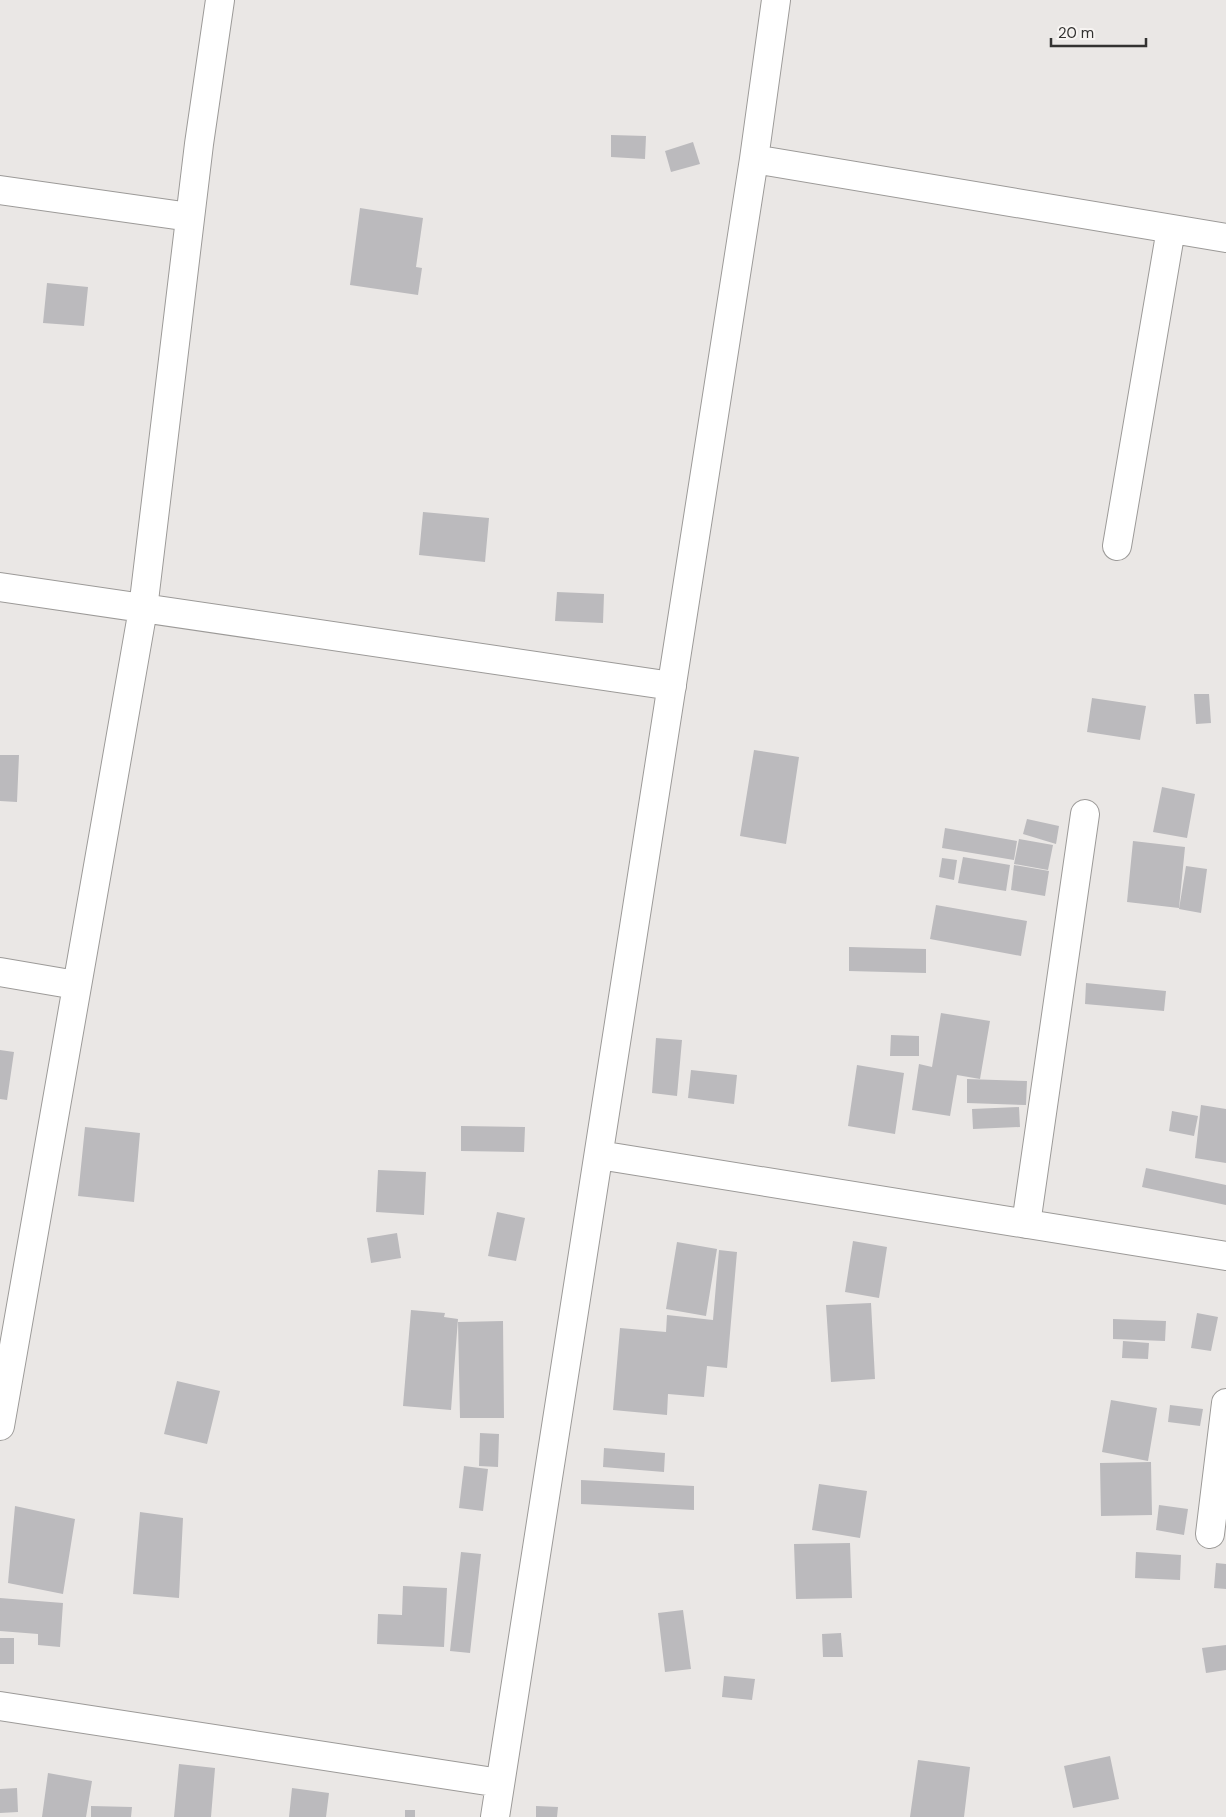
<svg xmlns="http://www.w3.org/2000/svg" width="1226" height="1817" viewBox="0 0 1226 1817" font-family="'DM Sans',sans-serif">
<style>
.building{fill:#bbbabd}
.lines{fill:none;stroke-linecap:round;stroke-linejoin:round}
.minor-casing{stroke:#9c9a98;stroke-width:30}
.minor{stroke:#fff;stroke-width:28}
</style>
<rect width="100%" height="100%" fill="#eae7e5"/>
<path class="building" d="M611,135L646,136L645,159L611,157Z
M693,142L700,164L671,172L665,151Z
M360,208L423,218L416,267L422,268L418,295L350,285Z
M47,283L88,287L84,326L43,323Z
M423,512L489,518L485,562L419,555Z
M557,592L604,594L603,623L555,621Z
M1194,694H1209L1211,723L1196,724Z
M1092,698L1146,706L1140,740L1087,732Z
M754,750L799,757L786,844L740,836Z
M0,755H19L17,802L0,801Z
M1162,787L1195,794L1187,838L1153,832Z
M1027,819L1059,826L1056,844L1023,834Z
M945,828L1017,841L1014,860L942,848Z
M1019,839L1053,845L1048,870L1014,864Z
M1133,841L1185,847L1179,908L1127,902Z
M963,857L1010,865L1006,891L958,883Z
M942,858L957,860L954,880L939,877Z
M1014,865L1049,871L1045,896L1011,890Z
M1186,866L1207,869L1201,913L1179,909Z
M936,905L1027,921L1021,956L930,939Z
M849,947L926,949V973L849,971Z
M1086,983L1166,991L1164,1011L1085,1004Z
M941,1013L990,1021L980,1079L957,1075L950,1116L912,1110L919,1064L932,1067Z
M891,1035L919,1036V1056H890Z
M656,1038L682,1040L677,1096L652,1093Z
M0,1050L14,1052L7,1100L0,1099Z
M857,1065L904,1073L895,1134L848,1126Z
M691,1070L737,1075L734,1104L688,1098Z
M967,1079L1027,1081L1026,1105L967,1103Z
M1201,1105L1226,1109V1163L1195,1158Z
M1019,1107L1020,1127L973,1129L972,1109Z
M1172,1111L1198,1116L1194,1136L1169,1131Z
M461,1126L525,1127L524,1152L461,1151Z
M85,1127L140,1133L134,1202L78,1196Z
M1146,1168L1226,1185V1205L1142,1187Z
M378,1170L426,1172L424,1215L376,1212Z
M497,1212L525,1218L516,1261L488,1256Z
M397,1233L401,1258L371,1263L367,1238Z
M853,1241L887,1247L879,1298L845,1292Z
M677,1242L717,1249L706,1316L666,1309Z
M719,1250L737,1252L727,1368L707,1366L704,1397L668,1394L667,1415L613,1410L620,1328L666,1332L667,1315L713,1320Z
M871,1303L875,1379L831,1382L826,1305Z
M411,1310L445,1313L444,1317L458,1319L451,1410L403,1406Z
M1197,1313L1218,1317L1211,1351L1191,1348Z
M1113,1319L1166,1321L1165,1341L1113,1339Z
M503,1321L504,1418H460L458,1322Z
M1123,1341L1149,1343L1148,1359L1122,1358Z
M177,1381L220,1391L207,1444L164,1434Z
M1111,1400L1157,1408L1148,1461L1102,1452Z
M1170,1405L1203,1409L1200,1426L1168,1422Z
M480,1433L499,1434L498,1467L479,1466Z
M604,1448L665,1453L664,1472L603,1467Z
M1151,1462L1152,1515L1101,1516L1100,1463Z
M464,1466L488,1469L483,1511L459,1508Z
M581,1480L694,1486V1510L581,1504Z
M819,1484L867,1491L860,1538L812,1530Z
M1159,1505L1188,1509L1184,1535L1156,1530Z
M15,1506L75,1519L63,1594L8,1583Z
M140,1512L183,1518L179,1598L133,1594Z
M850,1543L852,1598L796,1599L794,1544Z
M461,1552L481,1554L470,1653L450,1651Z
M1136,1552L1181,1555L1180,1580L1135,1578Z
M1216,1563L1226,1564V1589L1214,1588Z
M403,1586L447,1588L444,1647L377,1644L378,1614L402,1615Z
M0,1598L63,1603L60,1647L38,1645V1634L0,1631Z
M683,1610L691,1669L665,1672L658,1613Z
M841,1633L843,1657H823L822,1634Z
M0,1638H14V1664H0Z
M1226,1645V1670L1206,1673L1202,1648Z
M724,1676L755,1679L752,1700L722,1697Z
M1110,1756L1119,1799L1073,1808L1064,1766Z
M918,1760L970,1767L964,1817H910Z
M179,1764L215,1768L211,1817H174Z
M48,1773L92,1781L86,1817H42Z
M17,1788L18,1812L0,1813V1789Z
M292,1788L329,1793L326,1817H289Z
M91,1806L132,1807L131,1817H91Z
M536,1806L558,1807L557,1817H536Z
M405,1810H415V1817H405Z"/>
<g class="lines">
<defs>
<path id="minor" d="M754,159L1226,238
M0,190L190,217
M1117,546L1171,229
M0,587L672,686
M0,972L76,985
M599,1155L1226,1256
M1026,1224L1085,814
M0,1426L143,609L199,144L220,0
M1210,1534L1226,1403
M0,1706L500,1783
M495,1817L754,159L776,0"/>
</defs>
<use href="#minor" class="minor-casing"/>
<use href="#minor" class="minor"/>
</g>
<path d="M1051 38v8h95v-8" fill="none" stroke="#333231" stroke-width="2.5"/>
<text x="1058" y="38" font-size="15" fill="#333231" stroke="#f7f4f2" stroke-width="4" paint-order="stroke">20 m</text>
</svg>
